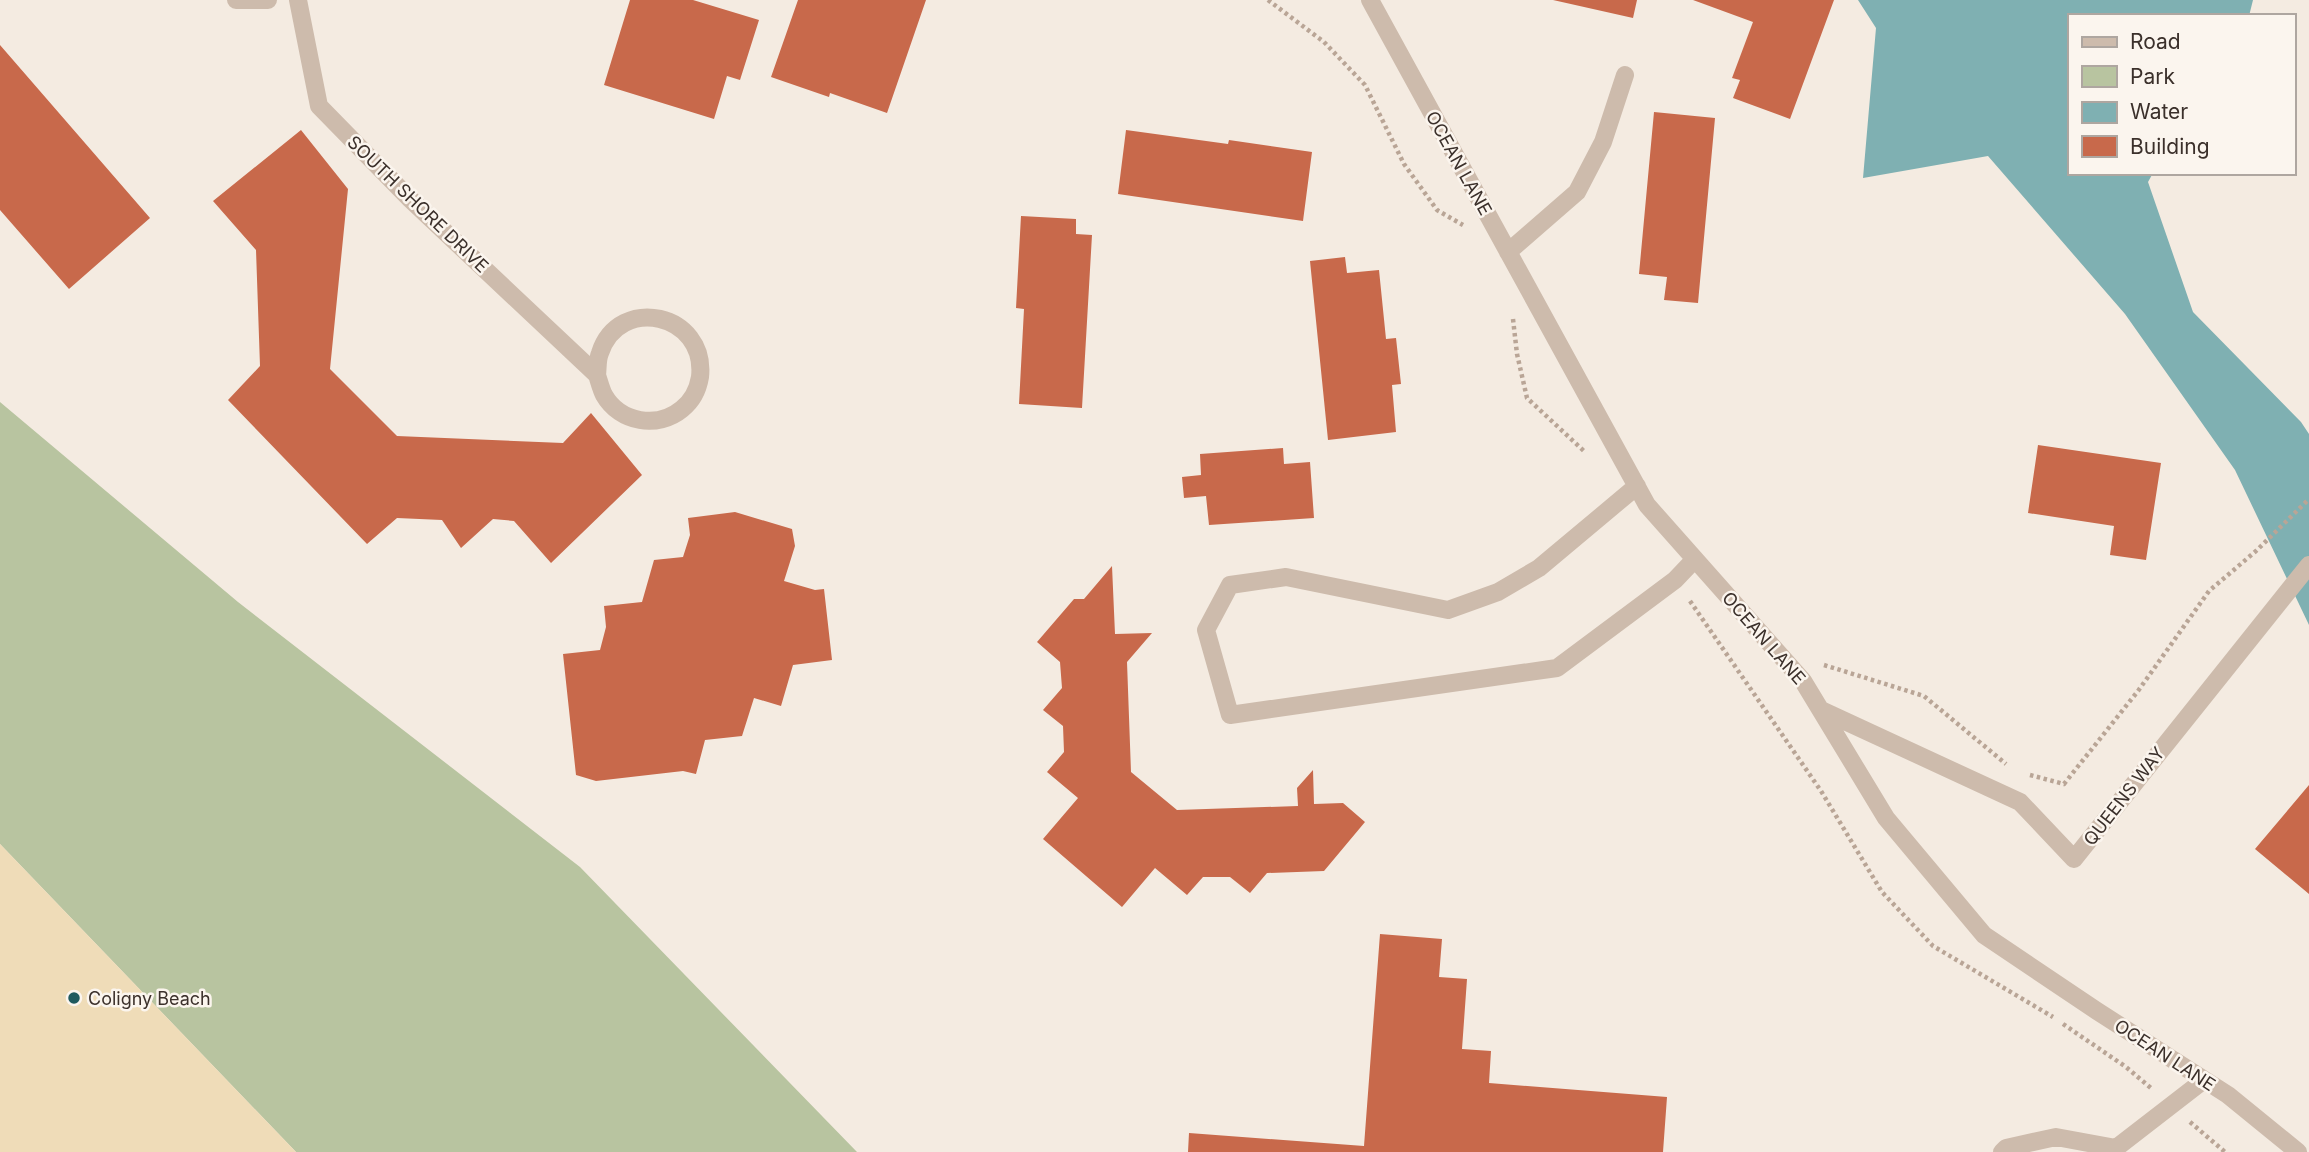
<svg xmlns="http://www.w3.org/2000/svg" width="2309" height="1152" viewBox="0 0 2309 1152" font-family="Inter,sans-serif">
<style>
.green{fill:#b8c4a0}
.sand{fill:#efdcb8}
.water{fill:#7fb0b2}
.building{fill:#c8694b}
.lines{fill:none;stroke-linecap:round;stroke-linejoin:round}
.path{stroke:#b9a596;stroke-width:4.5;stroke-dasharray:3.5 3.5;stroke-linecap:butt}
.minor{stroke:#cdbbac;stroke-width:18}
.poi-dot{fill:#1f5a5e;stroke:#fbf5ee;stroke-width:2.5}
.labels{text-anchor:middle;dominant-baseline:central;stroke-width:5;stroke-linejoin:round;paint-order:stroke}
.street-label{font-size:18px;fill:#3b302b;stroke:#fbf5ee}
.poi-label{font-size:18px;fill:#3b302b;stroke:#fbf5ee;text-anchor:start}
</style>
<rect width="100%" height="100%" fill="#f4ebe1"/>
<path class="green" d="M0,402L238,602L580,867L857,1152H296L0,844Z"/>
<path class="sand" d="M0,844L296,1152H0Z"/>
<path class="water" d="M1858,0H2253L2249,16H2069V173H2153L2148,182L2193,312L2301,422L2309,434V625L2235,470L2125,314L1988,156L1863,178L1876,28Z"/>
<path class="building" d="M630,0H693L759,20L740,80L727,76L714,119L604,85Z
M798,0H926L887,113L830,93L829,97L771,77Z
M1553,0H1637L1633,18Z
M1693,0H1834L1790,119L1733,98L1740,80L1732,78L1753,22Z
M0,45L150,218L69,289L0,210Z
M1654,112L1715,118L1698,303L1664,300L1667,277L1639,274Z
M301,130L348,189L330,369L397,436L563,443L591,413L642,475L551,563L514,521L493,519L461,548L442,520L397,518L367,544L228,400L260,366L256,250L213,201Z
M1126,130L1228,144L1229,140L1312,152L1303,221L1118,194Z
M1021,216L1076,219V234L1092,235L1082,408L1019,404L1024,309L1016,308Z
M1345,257L1347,273L1379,270L1386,339L1396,338L1401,384L1392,385L1396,432L1328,440L1310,261Z
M2038,445L2161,463L2146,560L2110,555L2114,526L2028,513Z
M1283,448L1284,464L1310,462L1314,518L1209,525L1206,496L1184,498L1182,477L1201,475L1200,454Z
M735,512L792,529L795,546L784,581L815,590L824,589L832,660L793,665L781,706L754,698L742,736L705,740L696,774L683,771L596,781L576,775L563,654L600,650L606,627L604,606L642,602L654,560L683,557L690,535L688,518Z
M1112,566L1115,634L1152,633L1127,662L1131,772L1177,810L1298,806L1297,788L1313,770L1314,804L1343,803L1365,822L1324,871L1267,873L1250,893L1230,877H1203L1187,895L1155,868L1122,907L1043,839L1078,798L1047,772L1064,752L1063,726L1043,710L1062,688L1060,662L1037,642L1074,599H1084Z
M2309,785V894L2255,849Z
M1380,934L1442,939L1439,977L1467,979L1462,1049L1491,1051L1489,1083L1667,1097L1663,1152H1188L1189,1133L1364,1146Z"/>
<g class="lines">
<path class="path" d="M1268,0L1324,42L1365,85L1404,164L1437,210L1463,225
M1513,319L1517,354L1527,398L1585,452
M1690,601L1821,791L1882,892L1933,946L2053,1017
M1824,665L1924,696L2006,764
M2030,775L2064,784L2138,691L2209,591L2256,551L2309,499
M2063,1024L2126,1067L2152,1089
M2190,1122L2225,1152"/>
<path class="minor" d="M236,0H268
M298,0L319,106L410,199L597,375C599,381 601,389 604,395C620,423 658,429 682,409C692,401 698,389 700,377C707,313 619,294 600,353C597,360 598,368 597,375
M1370,0L1647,505L1803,681L1886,818L1984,935L2097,1011L2228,1095L2298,1152
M1508,252L1577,192L1603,142L1625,75
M1637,486L1539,568L1498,592L1448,610L1286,577L1230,585L1206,630L1230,715L1557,668L1675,580L1695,559
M1821,710L2020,802L2074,859L2309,565
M2002,1152L2006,1148L2056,1137L2116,1148L2204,1080"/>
</g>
<circle class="poi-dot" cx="74" cy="998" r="7"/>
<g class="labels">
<g class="street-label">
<text transform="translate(1459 163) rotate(61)">OCEAN LANE</text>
<text transform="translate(418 204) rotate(44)">SOUTH SHORE DRIVE</text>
<text transform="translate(1764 638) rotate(49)">OCEAN LANE</text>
<text transform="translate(2124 796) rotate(-52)">QUEENS WAY</text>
<text transform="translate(2165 1055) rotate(33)">OCEAN LANE</text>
</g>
<g class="poi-label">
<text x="88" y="998">Coligny Beach</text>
</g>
</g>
<rect x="2068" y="14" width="228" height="161" fill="#fbf5ee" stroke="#aea6a0" stroke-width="2"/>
<rect x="2082" y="37" width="35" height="10" fill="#cdbbac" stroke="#aea6a0" stroke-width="2"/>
<text x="2130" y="49" font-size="21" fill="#3b302b">Road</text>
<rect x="2082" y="66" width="35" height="21" fill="#b8c4a0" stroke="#aea6a0" stroke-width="2"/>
<text x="2130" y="84" font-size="21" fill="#3b302b">Park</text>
<rect x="2082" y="102" width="35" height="21" fill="#7fb0b2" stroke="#aea6a0" stroke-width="2"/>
<text x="2130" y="119" font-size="21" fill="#3b302b">Water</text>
<rect x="2082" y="136" width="35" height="21" fill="#c8694b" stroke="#aea6a0" stroke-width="2"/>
<text x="2130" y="154" font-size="21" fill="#3b302b">Building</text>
</svg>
